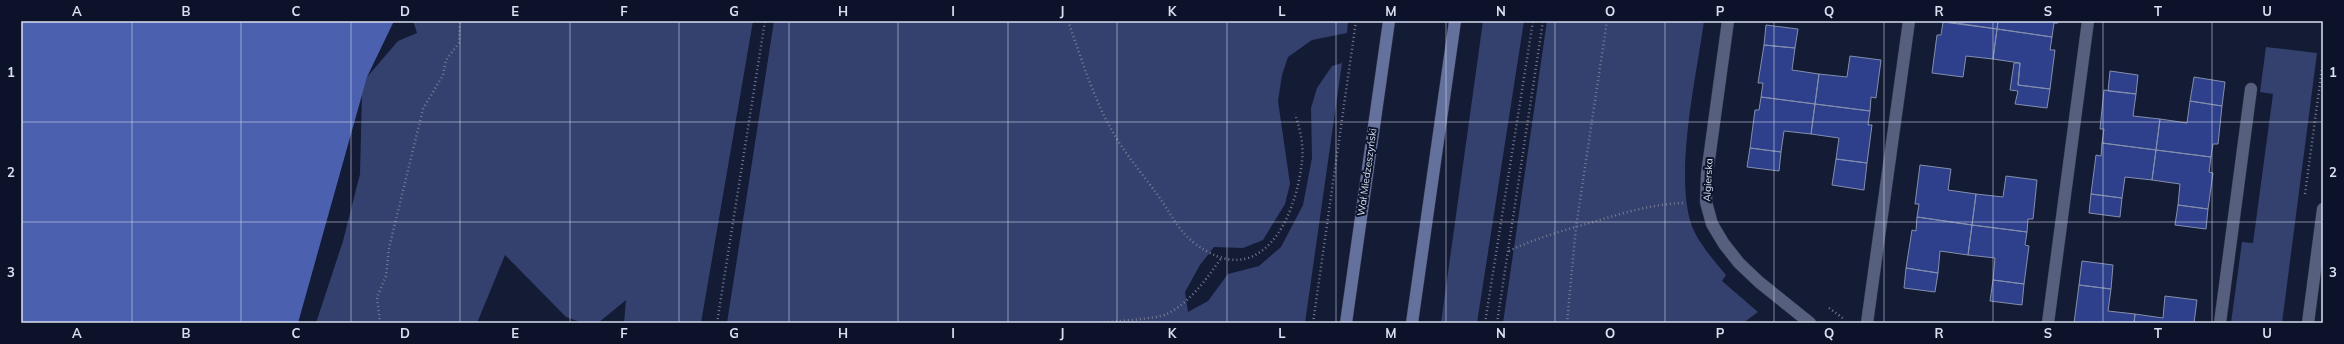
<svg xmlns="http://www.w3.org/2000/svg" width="2344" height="344" viewBox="0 0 2344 344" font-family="Mulish,sans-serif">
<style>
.green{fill:#34416f}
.water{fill:#4b61b0}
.building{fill:#2e408c;stroke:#838ead}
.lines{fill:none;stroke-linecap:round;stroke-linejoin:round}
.lane-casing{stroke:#32354a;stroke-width:13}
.street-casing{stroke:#32354a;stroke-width:13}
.secondary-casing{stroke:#32354a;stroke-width:13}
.path{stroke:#757c91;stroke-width:2.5;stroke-dasharray:1 3;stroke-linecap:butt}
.lane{stroke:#56607e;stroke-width:12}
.street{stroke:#56607e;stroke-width:12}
.secondary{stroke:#63719c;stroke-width:12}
.grid{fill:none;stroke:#dae0f1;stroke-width:1;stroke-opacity:0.55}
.labels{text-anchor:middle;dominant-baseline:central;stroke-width:4;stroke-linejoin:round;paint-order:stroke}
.street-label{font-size:10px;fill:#dae0f1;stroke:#0b1229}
.neatline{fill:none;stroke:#dae0f1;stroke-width:1.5}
.grid-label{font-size:13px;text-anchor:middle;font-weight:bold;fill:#dae0f1}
</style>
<rect width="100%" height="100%" fill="#141b34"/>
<path class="green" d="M413,21H753L701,323H624L626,300L598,323H583L566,317L505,255L477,323H316L343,241L360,174L362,93L367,77L398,41L417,33Z
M774,21H1348L1347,33L1312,40L1288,57L1282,75L1278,101L1290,184L1285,204L1263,240L1243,248L1214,247L1200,265L1185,292L1188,312L1208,301L1228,274L1259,266L1281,247L1303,205L1312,158L1311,108L1317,88L1332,66L1342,63L1305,323H727Z
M1483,21H1524L1477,323H1441Z
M1547,21H1704C1697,74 1671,186 1695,233C1703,248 1715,262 1726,275L1722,281L1758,312L1743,323H1503Z
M2266,47L2317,53L2282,323H2231L2242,242L2253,243L2273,94L2260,92Z"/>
<path class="water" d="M21,21H394L367,77L298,323H21Z"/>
<path class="building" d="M1943,21H1998L1997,29Z
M1998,21H2059L2058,23H2054L2052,37L1997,29Z
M1943,22L1997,29L1993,59L1966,56L1963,77L1932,73L1937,35H1941Z
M1766,25L1798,29L1795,48L1764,45Z
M1997,29L2052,37L2050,50H2055L2050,89L2018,85L2020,63L1993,59Z
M1764,45L1795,48L1792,70L1819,74L1815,104L1761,97L1763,83H1758Z
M1850,56L1881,60L1876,98L1871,97L1870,111L1815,104L1819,74L1847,77Z
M2014,63H2020L2018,85L2050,89L2047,108L2015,104L2018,91L2010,90Z
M2110,71L2138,75L2136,94L2108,91Z
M2194,77L2225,82L2222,106L2190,101Z
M2104,90L2136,94L2133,116L2160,119L2156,150L2102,143L2104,129H2100Z
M1761,97L1815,104L1811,134L1784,131L1781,152L1750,148L1755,110H1759Z
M2190,101L2222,106L2218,144H2213L2211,157L2156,150L2160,119L2187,123Z
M1815,104L1870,111L1868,125H1872L1867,163L1836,159L1839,138L1811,134Z
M2102,143L2156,150L2152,180L2125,177L2122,198L2091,194L2096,155L2101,156Z
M1750,148L1781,152L1779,171L1747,167Z
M2156,150L2211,157L2209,172L2213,173L2208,209L2178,205L2180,184L2152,180Z
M1836,159L1867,163L1864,190L1832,185Z
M1920,165L1951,169L1948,190L1976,194L1972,225L1917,217L1919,204H1915Z
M2006,176L2037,180L2033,219H2028L2027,232L1972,225L1976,194L2003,197Z
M2091,194L2122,198L2120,217L2089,213Z
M2178,205L2208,209L2206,229L2175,225Z
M1917,217L1972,225L1968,255L1940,251L1938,273L1906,268L1912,230L1916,231Z
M1972,225L2027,232L2025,245L2029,246L2024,284L1993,280L1995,258L1968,255Z
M2082,261L2113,265L2111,289L2079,285Z
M1906,268L1938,273L1935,292L1904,288Z
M1993,280L2024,284L2022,305L1990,301Z
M2079,285L2111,289L2108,311L2135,314L2134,323H2074Z
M2165,296L2197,300L2194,323H2134L2135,314L2163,318Z"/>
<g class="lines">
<defs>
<path id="lane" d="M1867,323L1909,21
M2048,323L2088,21
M2220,323L2251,89"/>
<path id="street" d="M1728,21L1707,174L1706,202L1712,224L1724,244L1739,263L1759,282L1810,323
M2308,323L2323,209"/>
<path id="secondary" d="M1346,323L1389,21
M1412,323L1455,21"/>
</defs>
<use href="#lane" class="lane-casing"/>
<use href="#street" class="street-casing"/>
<use href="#secondary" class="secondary-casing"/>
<path class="path" d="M1068,21C1081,57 1092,94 1110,127C1123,152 1143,174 1159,197C1169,211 1179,231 1193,242C1260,295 1296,219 1302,161C1304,145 1300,129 1295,114
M2305,194L2323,61
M1509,251C1536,238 1565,230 1593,222C1623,213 1653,204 1683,203
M1829,308L1844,319
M380,323L377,297L386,276L389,248L423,109L443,75L446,60L459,43L460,21
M717,323L765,21
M1100,323C1114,321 1157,319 1167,314C1191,302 1207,278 1222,257
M1313,323L1356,21
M1485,323L1533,21
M1497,323L1543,21
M1567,323L1576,227L1607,21"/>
<use href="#lane" class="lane"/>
<use href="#street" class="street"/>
<use href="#secondary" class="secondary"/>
</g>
<path class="grid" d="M132,21V323M241,21V323M351,21V323M460,21V323M570,21V323M679,21V323M789,21V323M898,21V323M1008,21V323M1117,21V323M1227,21V323M1336,21V323M1446,21V323M1555,21V323M1665,21V323M1774,21V323M1884,21V323M1993,21V323M2103,21V323M2212,21V323M21,122H2323M21,222H2323"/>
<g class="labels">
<g class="street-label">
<text transform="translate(1367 172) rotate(-82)">Wał Miedzeszyński</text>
<text transform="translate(1708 180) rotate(-87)">Algierska</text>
</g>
</g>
<rect width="2344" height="344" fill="none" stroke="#0b1229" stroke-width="44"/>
<rect x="22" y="22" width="2300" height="300" class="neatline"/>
<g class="grid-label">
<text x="77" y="16">A</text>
<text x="186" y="16">B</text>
<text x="296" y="16">C</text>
<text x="405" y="16">D</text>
<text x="515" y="16">E</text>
<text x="624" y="16">F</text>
<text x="734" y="16">G</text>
<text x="843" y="16">H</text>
<text x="953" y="16">I</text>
<text x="1062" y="16">J</text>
<text x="1172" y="16">K</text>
<text x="1282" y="16">L</text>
<text x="1391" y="16">M</text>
<text x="1501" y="16">N</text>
<text x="1610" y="16">O</text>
<text x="1720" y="16">P</text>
<text x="1829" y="16">Q</text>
<text x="1939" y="16">R</text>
<text x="2048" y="16">S</text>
<text x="2158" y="16">T</text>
<text x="2267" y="16">U</text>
<text x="11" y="77">1</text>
<text x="2333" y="77">1</text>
<text x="11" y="177">2</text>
<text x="2333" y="177">2</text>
<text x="11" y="277">3</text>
<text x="2333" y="277">3</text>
<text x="77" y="338">A</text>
<text x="186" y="338">B</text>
<text x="296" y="338">C</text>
<text x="405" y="338">D</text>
<text x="515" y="338">E</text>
<text x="624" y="338">F</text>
<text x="734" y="338">G</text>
<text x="843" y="338">H</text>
<text x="953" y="338">I</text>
<text x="1062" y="338">J</text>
<text x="1172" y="338">K</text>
<text x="1282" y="338">L</text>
<text x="1391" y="338">M</text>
<text x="1501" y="338">N</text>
<text x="1610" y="338">O</text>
<text x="1720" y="338">P</text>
<text x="1829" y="338">Q</text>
<text x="1939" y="338">R</text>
<text x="2048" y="338">S</text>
<text x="2158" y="338">T</text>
<text x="2267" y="338">U</text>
</g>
</svg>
